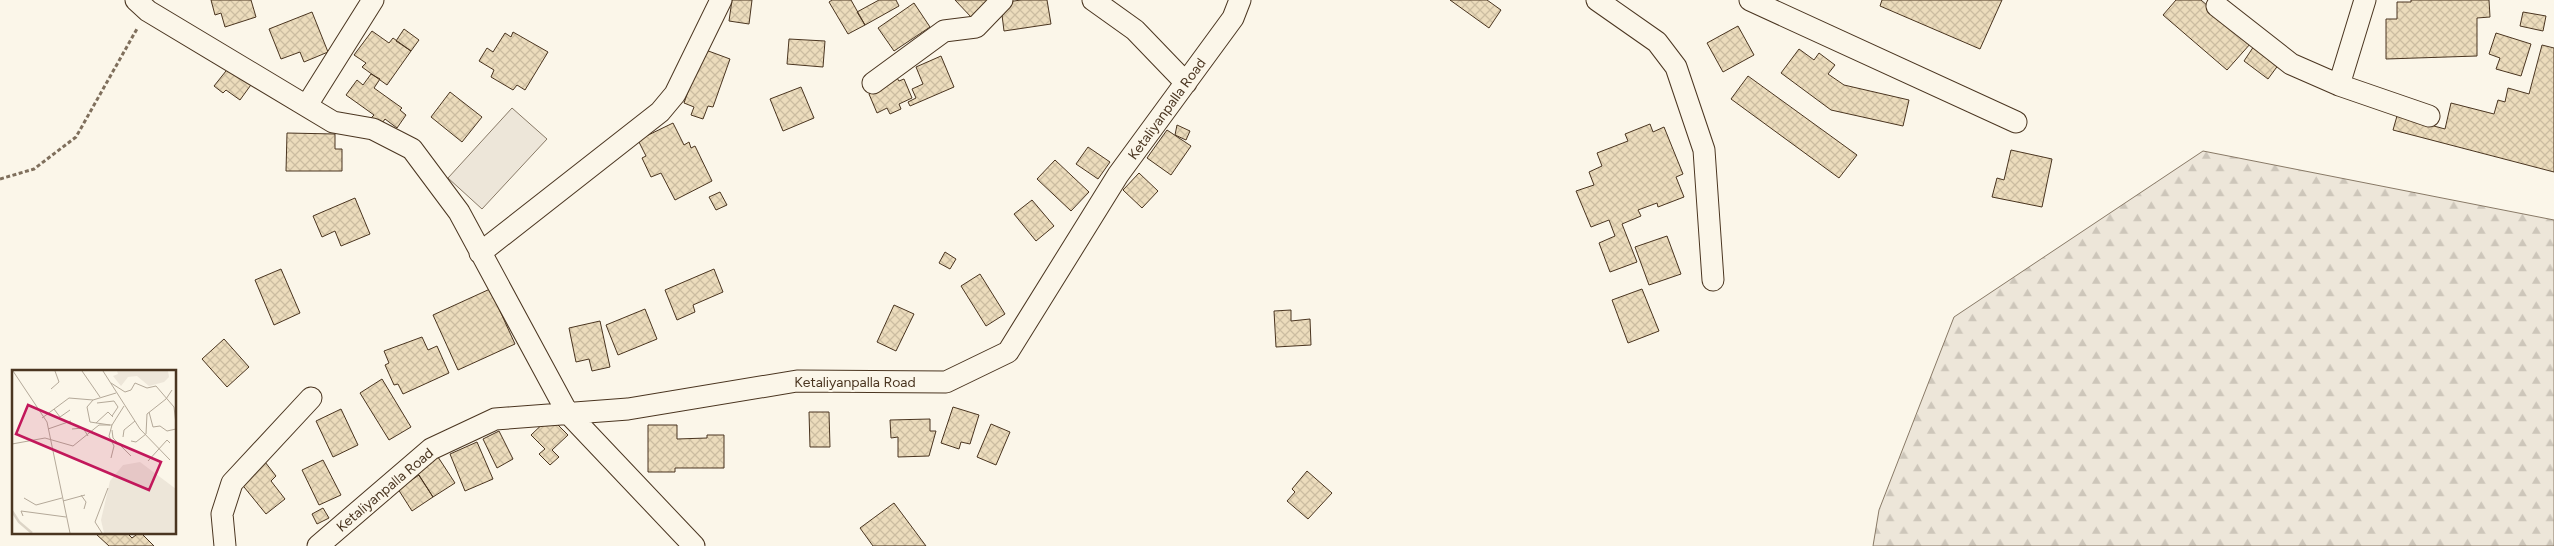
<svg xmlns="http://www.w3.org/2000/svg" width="2554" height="546" viewBox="0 0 2554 546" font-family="Figtree,sans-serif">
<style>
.forest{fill:url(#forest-firs);stroke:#887966}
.park{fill:#ede6d9;stroke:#887966}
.building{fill:url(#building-cross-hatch);stroke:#4a3520}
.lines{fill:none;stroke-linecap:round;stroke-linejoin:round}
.minor-casing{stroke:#4a3520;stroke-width:23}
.path{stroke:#7f6f5c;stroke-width:3;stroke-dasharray:4 2.5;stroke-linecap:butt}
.minor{stroke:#fbf6e9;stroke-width:21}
.labels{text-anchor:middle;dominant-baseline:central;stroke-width:4;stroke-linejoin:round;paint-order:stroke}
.street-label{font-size:14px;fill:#4a3520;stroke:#fbf6e9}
.inset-river{fill:none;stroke:#dcd4c6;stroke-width:2.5}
.inset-road{fill:none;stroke:#b4a999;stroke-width:1}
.view{fill:#c2185b;fill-opacity:0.15;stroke:#c2185b;stroke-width:2.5}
.inset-edge{fill:none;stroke:#4a3520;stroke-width:2.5}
</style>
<defs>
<pattern id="forest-firs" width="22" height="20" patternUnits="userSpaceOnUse" patternTransform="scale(1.25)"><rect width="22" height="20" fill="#ede6d9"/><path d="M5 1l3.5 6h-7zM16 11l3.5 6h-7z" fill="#cdc6ba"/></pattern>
<pattern id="building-cross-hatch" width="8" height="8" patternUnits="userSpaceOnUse" patternTransform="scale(1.25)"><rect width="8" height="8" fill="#ecdcbc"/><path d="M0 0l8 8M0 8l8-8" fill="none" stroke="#ccbda1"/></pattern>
</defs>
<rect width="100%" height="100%" fill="#fbf6e9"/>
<path class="forest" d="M2203,151L2554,220V546H1873L1879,510L1954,317Z"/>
<path class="park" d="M512,108L547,139L482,209L448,178Z"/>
<path class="building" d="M211,0H251L256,17L225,27L221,13L215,15Z
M732,0H752L749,24L729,21Z
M832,0H851L865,25L848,34L829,2Z
M879,0H896L899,6L865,25L857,12Z
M955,0H991L972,18Z
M1021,0H1047L1051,24L1004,31L1001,7L1007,2Z
M1450,0H1487L1501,10L1489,28Z
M1882,0H2002L1980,49L1880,6Z
M2176,0H2201L2251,43L2227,70L2163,15Z
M2411,0H2489L2490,17L2477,18V56L2386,59V19H2397V2H2411Z
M914,3L930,27L894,51L878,28Z
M312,12L328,52L304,62L300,52L281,59L269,29Z
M2523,12L2546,16L2543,31L2520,26Z
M1738,26L1754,55L1723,72L1707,43Z
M404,29L419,40L411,51L396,41Z
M372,31L389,43L393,38L411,51L387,85L362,67L366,63L354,55Z
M513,32L548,52L525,90L517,85L513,90L491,77L494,70L479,61L487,48L493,52L505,33L511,37Z
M2496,33L2531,44L2521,76L2496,69L2500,58L2489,54Z
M789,39L825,41L823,67L787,64Z
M2542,45L2554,48V172L2393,130L2397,116L2445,129L2451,103L2494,114L2498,100L2505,102L2508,88L2529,94Z
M2254,46L2279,64L2268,79L2244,61Z
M703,49L730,59L713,107L708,106L703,119L691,115L694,107L684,103Z
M1799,49L1814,60L1819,53L1835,65L1828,74L1844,85L1909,100L1903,126L1831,110L1781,73Z
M941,56L954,87L910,106L908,102L916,98L912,89L923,84L916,67Z
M230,66L253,82L240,100L226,90L223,93L214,86Z
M371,74L380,79L374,88L402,108L400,110L406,115L397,128L385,119L380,126L370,119L374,115L346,95L357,80L363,85Z
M1748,76L1857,155L1839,178L1731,99Z
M897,78L899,81L904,79L912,98L899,104L901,109L890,114L887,108L877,113L869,94L885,87Z
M801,87L814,118L783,131L770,99Z
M450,92L482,117L462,142L431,117Z
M673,123L684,145L689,142L691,148L695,146L712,181L675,200L661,173L651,177L642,158L646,156L638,140Z
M1650,124L1653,132L1664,127L1683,174L1676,177L1684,197L1658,207L1657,203L1638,210L1641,216L1622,224L1637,262L1610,272L1599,243L1615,236L1609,220L1591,227L1576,191L1594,185L1589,172L1602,166L1597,153L1628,141L1625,134Z
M1177,125L1190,131L1186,140L1175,135Z
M1167,130L1191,146L1171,175L1147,158Z
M287,133L335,134V149H342V171H286Z
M1088,147L1110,162L1098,179L1076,164Z
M2011,150L2052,159L2042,207L1992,197L1997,178L2004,180Z
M1055,160L1089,192L1071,211L1037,179Z
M1139,173L1158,191L1142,208L1123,190Z
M720,192L727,205L716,210L709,197Z
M355,198L370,234L341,246L335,231L322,237L313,216Z
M1032,200L1054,226L1036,241L1014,214Z
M1667,236L1681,274L1649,285L1635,247Z
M945,252L956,259L950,269L939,263Z
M281,269L300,313L274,325L255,280Z
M714,269L723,292L693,305L695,312L677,320L665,290Z
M980,274L1005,314L986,326L961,286Z
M490,289L515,344L458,370L433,315Z
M1642,289L1659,331L1628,343L1612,300Z
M894,305L914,314L896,351L877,342Z
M645,309L657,339L618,355L606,325Z
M1291,310V321L1310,319L1311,345L1276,347L1274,311Z
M600,321L610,367L592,371L589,359L576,362L569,328Z
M422,337L428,350L437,346L449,373L403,394L398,384L394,385L385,365L389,363L384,351Z
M224,339L249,367L227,387L202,359Z
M382,379L411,427L389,440L360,393Z
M953,407L979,415L970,444L961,442L959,449L941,443Z
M341,409L358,445L333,457L316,421Z
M809,412H829L830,447H810Z
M550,417L568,435L552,450L559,457L550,465L539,454L545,449L531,435Z
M930,419V431H936L929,456L898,457V437L891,438L890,420Z
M991,424L1010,432L996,465L977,457Z
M648,425H677V439L707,438V435H724V468H675V472H648Z
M499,431L513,459L497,468L483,439Z
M477,442L493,479L465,491L450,454Z
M438,457L455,483L433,497L416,471Z
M323,460L341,495L319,505L302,470Z
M265,462L276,476L271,481L285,499L266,514L240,482Z
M1307,471L1332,493L1308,519L1287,501L1295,492L1292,489Z
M419,475L433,497L412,511L398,489Z
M894,503L926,546H873L860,528Z
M323,508L329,518L317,524L312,514Z
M98,532H126L132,538L140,532L154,546H109L96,534Z"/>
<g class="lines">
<defs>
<path id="minor" d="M136,0L148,11L333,122L373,129L412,149L459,212L567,412L694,546
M1093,0L1135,30L1186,83
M1597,0L1657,42L1676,67L1704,150L1713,280
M1750,0L2016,122
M2217,6L2291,64L2339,85L2429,116
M873,83L944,31L976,27L1002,0
M2339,85L2365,0
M307,105L373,0
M480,253L660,112L675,94L721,0
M225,546L222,514L232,483L311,398
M318,546L431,449L495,419L628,409L797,381L946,382L1008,352L1118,175L1233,18L1240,0"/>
</defs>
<use href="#minor" class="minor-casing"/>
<path class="path" d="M0,179L34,169L76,137L138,27"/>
<use href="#minor" class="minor"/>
</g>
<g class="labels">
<g class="street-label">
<text transform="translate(1167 109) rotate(-54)">Ketaliyanpalla Road</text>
<text x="855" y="382">Ketaliyanpalla Road</text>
<text transform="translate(385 490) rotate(-40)">Ketaliyanpalla Road</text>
</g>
</g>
<g transform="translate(12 370)">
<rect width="164" height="164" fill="#fbf6e9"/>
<path d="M105,1H156L157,7L152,12L137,16L125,6L116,7L109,16L101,6L106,4ZM128,92L164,119V163H92L89,150L98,111L111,95Z" fill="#ede6d9"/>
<path class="inset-river" d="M0,141L7,152L20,163"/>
<path class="inset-road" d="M1,1L35,52L58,163M70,1L88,27M91,1L128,59L158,90M99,13L113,22L119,20L123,13L135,18L144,16L162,37L164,54M39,19L47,12L43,1M85,33L102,31L106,37L100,46M42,39L48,47L58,40M137,42L141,57L148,56L155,61L164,59M30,48L57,28L81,30M84,53L96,42L101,47M98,55L78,52L75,37L81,30L104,23M36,59L59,51M60,59L71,58L76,66M100,60L101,68L119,86M111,67L112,60L123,51M119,71L124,72L134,64L135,44L154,29L160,20M0,74L33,68L61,76L87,55H100M99,88L102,76L97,66L100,55L112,36M136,91L155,70L158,73M69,125L74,132L72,139M12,128L24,135L50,128M51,131L73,125M11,146L9,141L54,147M90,163L83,152L96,118"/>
<path class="view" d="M16,35L149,92L137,120L4,64Z"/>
<rect width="164" height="164" class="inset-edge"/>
</g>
</svg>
